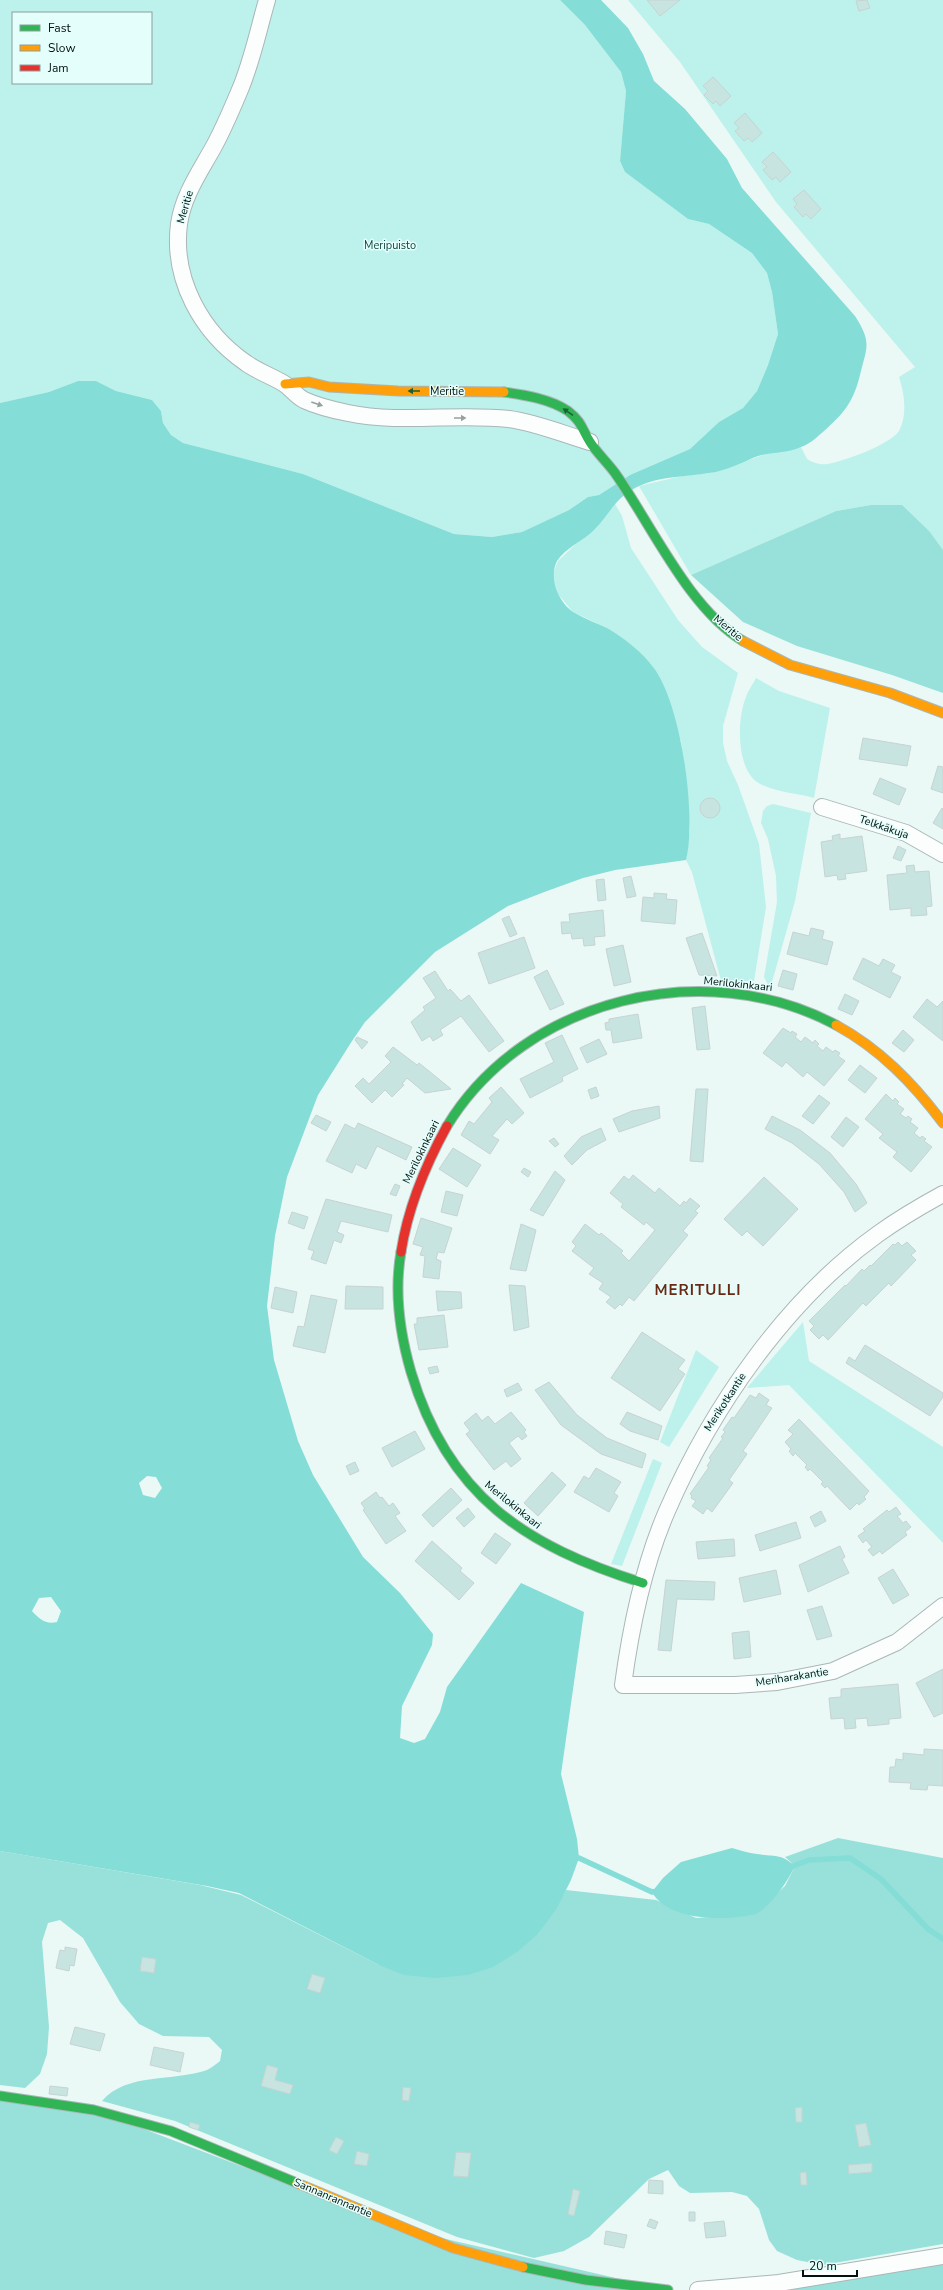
<svg xmlns="http://www.w3.org/2000/svg" width="943" height="2290" viewBox="0 0 943 2290" font-family="'Nunito Sans',sans-serif">
<style>
.green{fill:#bdf1ec;fill-rule:evenodd}
.forest{fill:#98e1da}
.water{fill:#84ddd6;fill-rule:evenodd}
.lines{fill:none;stroke-linecap:round;stroke-linejoin:round}
.stream{stroke:#84ddd6;stroke-width:5.5}
.building{fill:#c7e4e1;stroke:#c6d4d2}
.street-casing{stroke:#a9b7b6;stroke-width:18}
.fast-casing{stroke:#a9b7b6;stroke-width:11}
.slow-casing{stroke:#a9b7b6;stroke-width:11}
.jam-casing{stroke:#a9b7b6;stroke-width:11}
.street{stroke:#fcfefe;stroke-width:16}
.fast{stroke:#30b455;stroke-width:9}
.slow{stroke:#ff9f0a;stroke-width:9}
.jam{stroke:#e5322d;stroke-width:9}
.oneway{fill:#196232}
.oneway2{fill:#989f9e}
.labels{text-anchor:middle;dominant-baseline:central;stroke-width:3;stroke-linejoin:round;paint-order:stroke}
.street-label{font-size:11px;fill:#02100f;stroke:#e4fefb}
.park-label{font-size:11px;fill:#114743;stroke:#e4fefb}
.district-label{font-size:15px;font-weight:bold;letter-spacing:1px;fill:#6b2914;stroke:#e4fefb}
</style>
<rect width="100%" height="100%" fill="#eaf8f6"/>
<path class="green" d="M0,0H560L585,25L621,72L626,91L620,161L625,172L688,219L709,224L752,253L767,273L772,292L778,334L768,365L757,391L743,408L719,422L690,449L630,475L599,495L588,497L569,510L522,532L492,537L454,534L303,474L183,443L171,435L163,423L161,411L152,400L116,391L96,381H78L49,392L0,403ZM13,13H151V83H13Z
M628,0H943V550L930,532L871,505L836,511L691,575L639,486L682,476L710,473L772,452L801,447L807,459C813,463 820,465 827,464C843,462 891,444 899,431C908,414 904,393 899,377L915,367L776,202L680,62Z
M614,502L622,516L631,548L678,620L702,647L738,673L723,726V743L727,761L738,785L759,844L766,907L754,981H721L692,872L686,860L690,829L681,741L607,628L573,612L558,594L552,576L558,561L605,516Z
M756,678L779,691L830,708L814,798C796,793 772,792 757,782C736,767 737,719 746,697C748,691 753,684 756,678Z
M773,804L811,813L795,901L770,989L764,977L777,902L776,876L768,839L761,823L763,811L767,806Z
M803,1322L809,1361L943,1447V1543L789,1385L747,1388Z
M696,1350L719,1367L669,1447L660,1442Z
M653,1459L662,1463L622,1566L611,1564Z"/>
<path class="forest" d="M871,505H902L930,532L943,550V693L892,675L797,646L743,622L691,575L836,511Z
M838,1838L943,1858V2244L823,2265L797,2260L777,2251L769,2240L759,2209L747,2196L732,2192L690,2193L679,2186L668,2170L649,2179L589,2237L564,2251L534,2258L457,2237L175,2121L102,2101C127,2072 173,2082 207,2070C211,2068 216,2064 220,2061L222,2050L209,2037L163,2036L139,2024L120,2002L83,1938L60,1920L48,1923L42,1942L49,2027L47,2054L40,2074L25,2088L0,2085V1851L200,1885L241,1895L379,1965L538,1934L566,1890L656,1900L696,1918L754,1915L785,1886L795,1866L785,1857Z
M0,2096L94,2110L411,2231L668,2290H0Z
M943,2256V2290H698Z"/>
<path class="water" d="M560,0H601L628,28L643,54L654,81L685,109L727,159L742,188L855,316C872,343 867,346 860,375C853,403 844,413 824,431C817,437 810,444 801,447C788,453 772,452 758,456C742,462 727,471 709,473C686,477 660,476 639,486C615,497 610,514 594,530C583,541 565,548 557,561C548,578 559,604 575,613C585,619 597,623 607,628C624,638 642,652 653,667C681,702 697,817 686,860L615,870L583,878L547,891L508,906L435,952L365,1022L352,1041L318,1095L287,1177L275,1236L267,1306L274,1360L298,1441L313,1475L363,1557L400,1593L433,1634L432,1645L402,1706L400,1738L414,1743L425,1739L440,1712L447,1687L521,1583L584,1612L561,1774L577,1839L579,1858L571,1880L557,1908L538,1934L517,1952L493,1967L468,1975L435,1978L404,1975L379,1965L239,1893L207,1886L0,1851V403L49,392L78,381H96L116,391L152,400L161,411L163,423L171,435L183,443L303,474L454,534L492,537L522,532L569,510L588,497L599,495L630,475L690,449L719,422L743,408L757,391L768,365L778,334L772,292L767,273L752,253L709,224L688,219L625,172L620,161L626,91L621,72L585,25ZM147,1476L156,1477L162,1488L155,1498L143,1495L139,1483ZM51,1597L61,1611L57,1622C46,1625 39,1619 32,1611L39,1598Z
M732,1848C740,1850 748,1853 757,1854C775,1857 780,1853 795,1866C787,1882 771,1907 754,1915C750,1916 743,1916 738,1917C712,1920 666,1918 652,1892L663,1878L681,1862Z"/>
<g class="lines">
<path class="stream" d="M579,1858L652,1892L658,1891
M788,1868L809,1860L850,1858L881,1879L928,1929L943,1939"/>
</g>
<path class="building" d="M647,0H680L660,16Z
M867,0L870,8L859,11L856,1Z
M713,77L731,96L720,106L716,101L713,104L704,95L708,91L703,86Z
M745,113L762,133L752,142L748,138L744,141L735,131L739,128L734,123Z
M773,152L791,172L780,182L776,177L772,180L763,170L767,167L762,162Z
M804,190L821,209L811,219L806,214L803,217L794,207L797,204L793,199Z
M863,738L911,746L907,766L859,759Z
M938,766L943,767V793L931,789Z
M880,778L906,789L899,805L873,794Z
M700 808a10 10 0 1 1 20 0a10 10 0 1 1-20 0Z
M942,808L943,809V829L933,823Z
M840,834V839L862,836L867,871L845,874L846,879L838,880L837,875L825,877L821,842L833,840L832,836Z
M898,846L906,850L901,861L893,858Z
M914,865L915,872L929,871L932,906L926,907L927,915L911,916V908L890,910L887,875L907,873L906,866Z
M631,876L636,896L627,898L623,878Z
M604,879L606,900L598,901L596,880Z
M654,893L667,894L666,899L677,900L675,924L641,921L643,897L654,898Z
M603,910L605,936L594,937L595,945L584,946L583,938L572,939L571,933L562,934L561,922H570L569,914Z
M509,916L517,934L510,937L502,919Z
M811,928L824,931L822,939L833,942L827,965L787,954L793,932L809,936Z
M702,933L717,976L699,975L686,938Z
M524,937L535,968L489,984L478,953Z
M623,945L631,982L614,986L606,949Z
M863,958L879,966L883,959L895,965L891,972L901,977L890,998L853,979Z
M547,970L564,1004L550,1010L534,977Z
M783,970L797,974L793,990L778,986Z
M435,971L448,991L450,989L461,1001L469,995L504,1041L489,1052L461,1016L440,1030L443,1035L433,1041L430,1036L422,1041L411,1022L425,1010L423,1007L436,998L423,978Z
M845,994L859,1001L852,1015L838,1009Z
M927,999L937,1007L943,1001V1041L913,1017Z
M705,1006L710,1049L697,1050L692,1008Z
M638,1014L642,1038L613,1043L611,1030H606L605,1023L609,1022V1019Z
M783,1028L791,1033L792,1031L797,1034L795,1037L801,1042L805,1037L813,1043L815,1040L819,1044L817,1046L823,1051L826,1047L833,1052L835,1050L840,1053L838,1056L845,1061L824,1086L807,1072L803,1077L786,1062L782,1067L763,1053Z
M903,1030L914,1040L904,1052L892,1043Z
M562,1035L578,1069L562,1077L563,1081L530,1098L520,1079L554,1062L545,1043Z
M357,1037L368,1042L362,1049L355,1040Z
M599,1039L607,1054L587,1063L580,1048Z
M393,1047L417,1065L419,1063L451,1089L425,1093L407,1078L402,1084L404,1085L392,1097L385,1090L372,1103L355,1086L363,1078L369,1084L391,1062L385,1056Z
M860,1065L877,1078L865,1093L848,1080Z
M501,1087L524,1113L512,1124L507,1119L492,1136L499,1140L490,1154L461,1135L469,1121L474,1124L492,1102L489,1098Z
M596,1087L599,1096L591,1099L588,1090Z
M696,1089H708L703,1162L690,1161Z
M886,1094L893,1101L895,1098L899,1102L897,1104L904,1109L900,1114L906,1118L908,1116L912,1119L910,1122L918,1128L914,1133L920,1138L922,1136L926,1139L924,1141L932,1147L911,1172L893,1157L897,1152L879,1138L883,1134L865,1119Z
M819,1095L830,1103L813,1124L802,1116Z
M659,1106L660,1118L619,1132L613,1119L632,1111Z
M316,1115L331,1122L326,1131L311,1123Z
M772,1116L800,1130L830,1153L856,1184L867,1203L855,1212L844,1192L819,1164L792,1143L765,1129Z
M846,1117L859,1127L843,1147L831,1137Z
M358,1123L412,1147L406,1160L377,1146L366,1169L356,1164L352,1173L326,1161L345,1124L355,1129Z
M601,1128L606,1140L587,1150L572,1165L564,1156L581,1137Z
M554,1138L559,1144L555,1147L549,1141Z
M453,1148L481,1165L467,1187L439,1169Z
M524,1168L531,1172L528,1177L521,1172Z
M555,1171L565,1180L543,1216L530,1210Z
M633,1175L655,1193L659,1188L680,1206L684,1201L686,1203L690,1198L700,1206L695,1211L698,1213L683,1231L688,1235L634,1301L629,1297L622,1306L620,1304L615,1309L606,1302L611,1297L599,1289L603,1283L589,1274L594,1268L572,1251L576,1246L572,1242L585,1224L599,1235L601,1233L623,1251L621,1253L629,1261L655,1230L646,1222L644,1225L621,1207L623,1204L610,1193L624,1176L629,1180Z
M764,1177L798,1209L763,1246L747,1231L742,1236L724,1219Z
M395,1184L400,1186L396,1196L390,1194Z
M446,1191L463,1195L457,1216L441,1212Z
M326,1199L392,1215L388,1232L341,1221L337,1232L344,1235L341,1243L334,1240L326,1264L311,1259L314,1251L308,1249Z
M292,1212L308,1217L304,1229L288,1223Z
M421,1218L452,1228L444,1253L438,1252L436,1259L441,1261L439,1279L423,1277L425,1256L420,1255L423,1247L413,1244Z
M521,1224L536,1230L526,1271L510,1269Z
M898,1242L902,1246L907,1242L916,1251L911,1255L916,1260L891,1286L889,1283L866,1306L863,1303L828,1340L823,1335L819,1339L810,1330L814,1326L809,1321L845,1285L846,1286L862,1269L864,1271L870,1265L871,1266L893,1244L895,1245Z
M509,1285L525,1286L529,1327L514,1331Z
M346,1286L383,1287V1309H345Z
M275,1287L297,1292L293,1313L271,1308Z
M436,1291L461,1292L462,1308L438,1311Z
M311,1295L337,1300L325,1353L293,1346L298,1326L304,1327Z
M444,1315L448,1347L419,1350L414,1324H417V1318Z
M642,1332L685,1360L678,1369L685,1374L660,1411L611,1378Z
M865,1345L943,1393V1397L930,1416L846,1363L849,1357L855,1361Z
M437,1366L439,1372L430,1374L428,1368Z
M549,1382L577,1415L607,1438L646,1454L642,1468L601,1454L561,1425L535,1390Z
M518,1383L522,1390L507,1397L504,1390Z
M759,1393L769,1400L766,1405L772,1408L743,1451L747,1454L729,1480L733,1483L712,1512L707,1508L703,1514L692,1506L696,1501L691,1498L692,1496L690,1494L709,1467L707,1466L711,1460L709,1458L723,1438L721,1437L725,1432L723,1430L732,1417L734,1418L750,1395L756,1398Z
M511,1412L526,1430L524,1432L527,1436L522,1440L518,1436L509,1443L521,1459L511,1467L506,1461L494,1470L466,1434L470,1431L464,1423L476,1413L482,1421L488,1416L495,1424Z
M627,1412L662,1426L658,1440L630,1431L620,1424Z
M799,1419L869,1491L864,1497L866,1499L859,1505L857,1503L850,1510L827,1486L825,1488L821,1484L823,1482L810,1469L808,1471L805,1467L807,1465L795,1453L793,1456L789,1451L791,1449L785,1442L793,1434L788,1430Z
M415,1431L425,1449L392,1467L382,1448Z
M355,1462L359,1471L350,1475L346,1466Z
M596,1468L621,1482L614,1493L618,1496L609,1512L574,1492L584,1476L589,1479Z
M552,1472L566,1485L538,1516L524,1503Z
M451,1488L462,1500L433,1527L422,1515Z
M376,1492L380,1498L382,1497L389,1506L393,1503L400,1513L395,1516L406,1531L386,1544L363,1510L365,1509L361,1503Z
M896,1507L901,1514L897,1516L903,1523L906,1521L911,1527L905,1532L907,1535L882,1554L880,1551L873,1556L868,1550L872,1547L866,1540L863,1543L858,1536L865,1531L863,1529L887,1510L889,1512Z
M468,1508L475,1517L464,1527L456,1518Z
M821,1511L826,1521L815,1527L810,1517Z
M796,1522L801,1538L760,1551L755,1535Z
M495,1533L511,1544L496,1564L481,1553Z
M734,1539L735,1556L698,1559L696,1542Z
M432,1541L462,1568L460,1571L474,1583L459,1600L415,1561Z
M840,1546L845,1557L842,1559L849,1573L808,1592L799,1565Z
M893,1569L909,1595L893,1604L878,1578Z
M776,1570L781,1594L744,1602L739,1578Z
M666,1580L715,1582L714,1600L677,1599L671,1651L658,1650Z
M822,1606L832,1636L817,1640L807,1610Z
M749,1631L751,1657L734,1659L732,1633Z
M943,1669V1713L934,1717L916,1683Z
M898,1684L901,1718L889,1719V1724L868,1726L867,1718L855,1719L856,1728L845,1729L844,1718L831,1719L829,1698L841,1697V1689Z
M924,1749L943,1750V1786L928,1785L927,1790L910,1789L911,1783L889,1782L890,1767H895L896,1759L903,1760V1753L924,1755Z
M65,1947L77,1949L74,1966L70,1965L69,1971L56,1968L60,1950L65,1951Z
M142,1957L156,1959L154,1973L140,1971Z
M312,1974L325,1978L320,1993L307,1989Z
M75,2027L105,2034L100,2051L70,2044Z
M154,2047L184,2053L180,2072L150,2065Z
M267,2065L278,2068L275,2080L293,2085L290,2094L261,2086Z
M50,2086L68,2088L67,2096L49,2094Z
M403,2087L411,2088L409,2101L402,2100Z
M802,2107V2122H796L795,2108Z
M190,2122L200,2125L198,2130L189,2127Z
M866,2123L871,2145L859,2147L855,2125Z
M336,2137L344,2141L337,2154L329,2150Z
M357,2151L369,2154L367,2166L354,2164Z
M456,2152L471,2153L468,2177L453,2176Z
M872,2163V2172L849,2174L848,2165Z
M806,2172L807,2185H801L800,2173Z
M649,2180L663,2181V2194L648,2193Z
M573,2189L580,2191L574,2216L568,2214Z
M689,2212H695V2221H689Z
M650,2219L658,2222L655,2229L647,2226Z
M724,2221L726,2236L706,2238L704,2223Z
M606,2231L627,2235L624,2248L604,2244Z"/>
<g class="lines">
<defs>
<path id="street" d="M267,0C258,31 252,62 239,92C231,111 223,130 213,148C199,173 183,196 179,224C172,279 201,332 246,363C257,371 271,376 283,383C290,387 296,396 304,400C317,406 333,410 348,413C401,424 456,413 509,419C537,423 563,434 590,442
M822,807L906,833L943,854
M943,1194C921,1206 899,1219 878,1234C786,1300 712,1407 667,1511C643,1566 631,1626 623,1685H735L777,1682L833,1671L897,1642L943,1606
M698,2290L779,2283L943,2256"/>
<path id="fast" d="M504,392C525,395 550,399 568,411C583,423 581,428 590,442C597,453 607,462 615,473C651,524 689,609 743,641
M447,1126C525,998 705,955 836,1025
M401,1252C394,1292 400,1334 411,1372C448,1496 525,1546 643,1583
M0,2096L94,2110L171,2131L297,2183
M523,2267L586,2280L668,2290"/>
<path id="slow" d="M285,384L309,382L329,387L398,391L504,392
M743,641L790,665L890,693L943,713
M836,1025C880,1049 913,1083 943,1123
M297,2183L453,2248L523,2267"/>
<path id="jam" d="M401,1252C408,1207 425,1166 447,1126"/>
</defs>
<use href="#street" class="street-casing"/>
<use href="#fast" class="fast-casing"/>
<use href="#slow" class="slow-casing"/>
<use href="#jam" class="jam-casing"/>
<use href="#street" class="street"/>
<use href="#fast" class="fast"/>
<use href="#slow" class="slow"/>
<use href="#jam" class="jam"/>
</g>
<defs><path id="oneway-solid" d="M-6-.8H1V-3.2L6.5 0L1 3.2V.8H-6Z"/></defs>
<g class="oneway">
<use href="#oneway-solid" transform="translate(414 391) rotate(-180)"/>
<use href="#oneway-solid" transform="translate(568 412) rotate(-146)"/>
</g>
<g class="oneway2">
<use href="#oneway-solid" transform="translate(317 404) rotate(19)"/>
<use href="#oneway-solid" transform="translate(460 418)"/>
</g>
<g class="labels">
<g class="street-label">
<text transform="translate(185 207) rotate(-74)">Meritie</text>
<text x="447" y="391">Meritie</text>
<text transform="translate(728 628) rotate(40)">Meritie</text>
<text transform="translate(884 827) rotate(19)">Telkkäkuja</text>
<text transform="translate(738 984) rotate(6)">Merilokinkaari</text>
<text transform="translate(421 1152) rotate(-64)">Merilokinkaari</text>
<text transform="translate(725 1402) rotate(-57)">Merikotkantie</text>
<text transform="translate(513 1505) rotate(39)">Merilokinkaari</text>
<text transform="translate(792 1677) rotate(-9)">Meriharakantie</text>
<text transform="translate(333 2198) rotate(23)">Sannanrannantie</text>
</g>
<g class="park-label">
<text x="390" y="245">Meripuisto</text>
</g>
<g class="district-label">
<text x="698" y="1290">MERITULLI</text>
</g>
</g>
<rect x="12" y="12" width="140" height="72" fill="#e4fefb" stroke="#8a9f9d"/>
<rect x="20" y="25" width="20" height="6" fill="#30b455" stroke="#8a9f9d"/>
<text x="48" y="32" font-size="12" fill="#02100f">Fast</text>
<rect x="20" y="45" width="20" height="6" fill="#ff9f0a" stroke="#8a9f9d"/>
<text x="48" y="52" font-size="12" fill="#02100f">Slow</text>
<rect x="20" y="65" width="20" height="6" fill="#e5322d" stroke="#8a9f9d"/>
<text x="48" y="72" font-size="12" fill="#02100f">Jam</text>
<path d="M803 2270v6h54v-6" fill="none" stroke="#02100f" stroke-width="2"/>
<text x="809" y="2270" font-size="12" fill="#02100f" stroke="#e4fefb" stroke-width="3" paint-order="stroke">20 m</text>
</svg>
